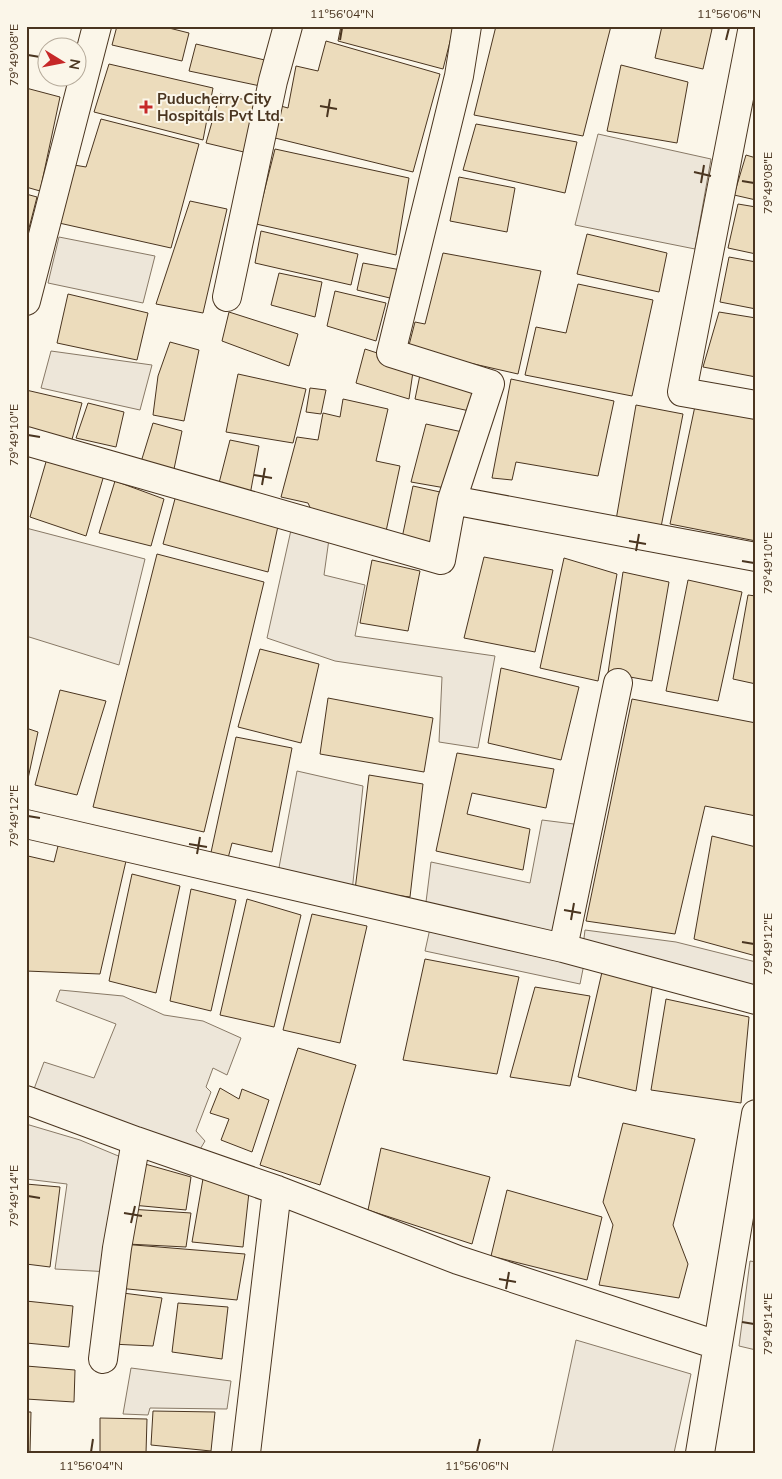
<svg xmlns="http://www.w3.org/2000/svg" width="782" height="1479" viewBox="0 0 782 1479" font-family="Mulish,sans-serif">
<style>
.green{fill:#ede6d9;stroke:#887966}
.building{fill:#ecdcbc;stroke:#4a3520}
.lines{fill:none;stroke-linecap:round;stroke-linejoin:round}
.minor-casing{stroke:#4a3520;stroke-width:30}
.minor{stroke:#fbf6e9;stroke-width:28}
.ticks{fill:none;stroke:#4a3520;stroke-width:2}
.poi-dot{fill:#c62828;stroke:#fbf6e9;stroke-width:2}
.labels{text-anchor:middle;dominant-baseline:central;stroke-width:4;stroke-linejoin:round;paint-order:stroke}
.poi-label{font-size:15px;font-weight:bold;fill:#4a3520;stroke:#fbf6e9;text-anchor:start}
.neatline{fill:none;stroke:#4a3520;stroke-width:2}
.ticks-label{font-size:12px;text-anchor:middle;fill:#4a3520}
</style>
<rect width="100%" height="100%" fill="#fbf6e9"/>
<path class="green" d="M598,134L711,159L695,249L575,225Z
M59,237L155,256L143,303L48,283Z
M51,351L152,365L140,410L41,388Z
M26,528L145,559L119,665L26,636Z
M291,530L329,539L324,575L365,585L355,636L495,656L478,748L439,742L442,677L335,661L267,638Z
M297,771L363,786L352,892L278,873Z
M542,820L574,824L553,934L425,910L431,862L530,883Z
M431,924L584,964L580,984L425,951Z
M585,930L676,942L756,962V992L583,946Z
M60,990L123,996L164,1015L203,1021L241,1038L227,1075L213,1068L206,1087L211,1092L196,1131L205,1141L199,1151L34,1089L44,1062L94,1078L116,1024L56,1001Z
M26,1124L80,1140L128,1160L111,1272L55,1269L67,1184L26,1179Z
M750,1261L756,1262V1350L739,1346Z
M576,1340L691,1374L674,1453H552Z
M131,1368L231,1381L227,1409L150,1408L148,1415L123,1414Z"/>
<path class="building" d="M117,26H161L189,33L182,61L112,45Z
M341,26H454L443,69L338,41Z
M496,26H611L583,136L474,115Z
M662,26H698L712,29L703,69L655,58Z
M326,41L440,74L413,172L271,137L277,105L288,108L296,66L318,71Z
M196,44L269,61L265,87L189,71Z
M109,64L213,88L203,140L94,112Z
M621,65L688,82L677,143L607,131Z
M26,88L60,97L40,191L26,187Z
M220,94L259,103L248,153L206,143Z
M101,119L199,144L171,248L59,223L74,165L86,167Z
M476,124L577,142L565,193L463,170Z
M275,149L409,178L396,255L256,224Z
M746,155L756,158V200L734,195Z
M459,177L515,188L507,232L450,221Z
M26,194L37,197L28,232L26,231Z
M190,201L227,209L203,313L156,304Z
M738,204L756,207V254L728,248Z
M261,231L358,254L351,285L255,263Z
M587,234L667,253L659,292L577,274Z
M443,253L541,271L518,374L408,349L415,322L425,324Z
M729,257L756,262V309L720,302Z
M363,263L401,270L394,299L357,290Z
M279,273L322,282L315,317L271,305Z
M578,284L653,300L632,396L525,375L536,327L566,333Z
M335,291L386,303L376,341L327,326Z
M68,294L148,313L137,360L57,343Z
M229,312L298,334L289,366L222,341Z
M719,312L756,318V377L703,367Z
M170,342L199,350L184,421L153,415L158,376Z
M365,349L414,365L409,399L356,383Z
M421,370L481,385L474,412L415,399Z
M238,374L306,389L293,443L226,432Z
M511,379L614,401L598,476L516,462L512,480L492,478Z
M310,388L326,390L321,414L306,412Z
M26,390L82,403L71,443L26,432Z
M343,399L388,409L376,461L400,466L385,536L314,516L308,503L281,497L297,437L318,440L323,413L340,417Z
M88,403L124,412L116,447L76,438Z
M636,405L683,414L661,527L616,520Z
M695,406L756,419V541L670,524Z
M153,423L182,431L174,469L141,462Z
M426,424L467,433L451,489L411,482Z
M230,440L259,446L250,495L218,487Z
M48,455L104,475L86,536L30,517Z
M115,481L164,499L151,546L99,533Z
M413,486L449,494L437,545L402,538Z
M176,495L278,526L268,572L163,544Z
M157,554L264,582L204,832L93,807Z
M484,557L553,570L535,652L464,638Z
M564,558L617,574L598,681L540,668Z
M372,560L420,571L408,631L360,623Z
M623,572L669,582L652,681L608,673Z
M688,580L742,592L718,701L666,691Z
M748,595L756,596V684L733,679Z
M260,649L319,664L301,743L238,727Z
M501,668L579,687L561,760L488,743Z
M60,690L106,701L77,795L35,785Z
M328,698L433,718L424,772L320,754Z
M632,699L756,723V816L705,806L675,934L586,921Z
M26,728L38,732L26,788Z
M236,737L292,748L272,852L232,843L227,862L210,857Z
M457,753L554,769L546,808L472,793L467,814L530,829L523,870L436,851Z
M369,775L423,784L410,897L355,890Z
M712,836L756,847V956L694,939Z
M59,842L126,861L100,974L26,971V864L28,856L54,862Z
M132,874L180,886L156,993L109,981Z
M191,889L236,900L211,1011L170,1001Z
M247,899L301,915L274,1027L220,1015Z
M312,914L367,926L340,1043L283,1030Z
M425,959L519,977L497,1074L403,1060Z
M602,972L653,982L636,1091L578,1077Z
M535,987L590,996L570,1086L510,1077Z
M666,999L749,1017L741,1103L651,1090Z
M298,1048L356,1065L320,1185L260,1165Z
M220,1088L239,1099L242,1089L269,1100L252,1152L221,1140L229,1119L210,1113Z
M623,1123L695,1139L673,1225L688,1264L679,1298L599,1285L613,1225L603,1202Z
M381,1148L490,1177L472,1244L368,1210Z
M138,1162L191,1177L186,1210L132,1205Z
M204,1173L250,1183L243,1247L192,1242Z
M26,1184L60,1187L50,1267L26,1264Z
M507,1190L602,1217L587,1280L491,1256Z
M129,1209L191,1213L186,1247L127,1244Z
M122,1244L245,1254L237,1300L118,1288Z
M115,1292L162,1298L153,1346L111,1344Z
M26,1301L73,1306L69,1347L26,1343Z
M178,1303L228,1307L222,1359L172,1352Z
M26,1366L75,1370L74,1402L26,1399Z
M153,1411L215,1412L211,1451L151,1445Z
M26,1412H31L30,1453H26Z
M100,1418L147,1419L146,1453H100Z"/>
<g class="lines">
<defs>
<path id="minor" d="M753,26L682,392L756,405
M227,297L273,81L288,26
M26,301L97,26
M26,441L441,560L452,500L756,557
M452,500L490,384L391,353L459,76L467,26
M26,824L563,948L756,1000
M563,948L618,683
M26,1100L136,1141L277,1190L458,1260L717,1345
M103,1359L117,1248L136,1141
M246,1453L277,1190
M700,1453L756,1114"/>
</defs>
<use href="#minor" class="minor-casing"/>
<use href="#minor" class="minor"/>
</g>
<path class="ticks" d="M340,40L342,28M726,40L729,28M28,55L40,57M320,106L337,109M327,117L330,99M694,172L711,176M742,181L754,183M701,183L704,165M28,435L40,437M254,475L272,478M262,485L265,468M629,541L646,544M636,551L639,534M742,561L754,563M28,816L40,818M189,844L207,847M197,854L200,837M564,910L581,913M571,920L574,903M742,942L754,944M28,1196L40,1198M124,1213L142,1216M131,1223L135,1206M499,1279L516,1282M506,1289L509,1272M742,1322L754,1324M91,1452L93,1439M477,1452L480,1439"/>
<path class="poi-dot" d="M143.5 99.5h5v5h5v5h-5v5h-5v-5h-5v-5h5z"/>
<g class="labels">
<g class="poi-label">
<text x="157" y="98">Puducherry City<tspan x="157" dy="17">Hospitals Pvt Ltd.</tspan></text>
</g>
</g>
<rect width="782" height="1479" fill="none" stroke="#fbf6e9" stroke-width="55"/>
<g transform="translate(62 62) rotate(100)"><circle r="24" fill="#fbf6e9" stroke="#b4a999"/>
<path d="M0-4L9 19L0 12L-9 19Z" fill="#c62828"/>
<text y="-8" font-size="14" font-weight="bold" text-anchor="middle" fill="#4a3520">N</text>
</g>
<rect x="28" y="28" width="726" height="1424" class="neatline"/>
<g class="ticks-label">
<text x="342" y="18">11°56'04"N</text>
<text x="729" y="18">11°56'06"N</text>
<text transform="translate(14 55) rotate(-90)" y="4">79°49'08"E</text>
<text transform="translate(768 183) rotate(-90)" y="4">79°49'08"E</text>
<text transform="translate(14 435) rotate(-90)" y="4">79°49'10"E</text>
<text transform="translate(768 563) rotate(-90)" y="4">79°49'10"E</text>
<text transform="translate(14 816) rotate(-90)" y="4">79°49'12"E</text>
<text transform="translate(768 944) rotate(-90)" y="4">79°49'12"E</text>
<text transform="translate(14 1196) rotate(-90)" y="4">79°49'14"E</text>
<text transform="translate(768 1324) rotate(-90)" y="4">79°49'14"E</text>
<text x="91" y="1470">11°56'04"N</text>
<text x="477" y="1470">11°56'06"N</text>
</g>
</svg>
